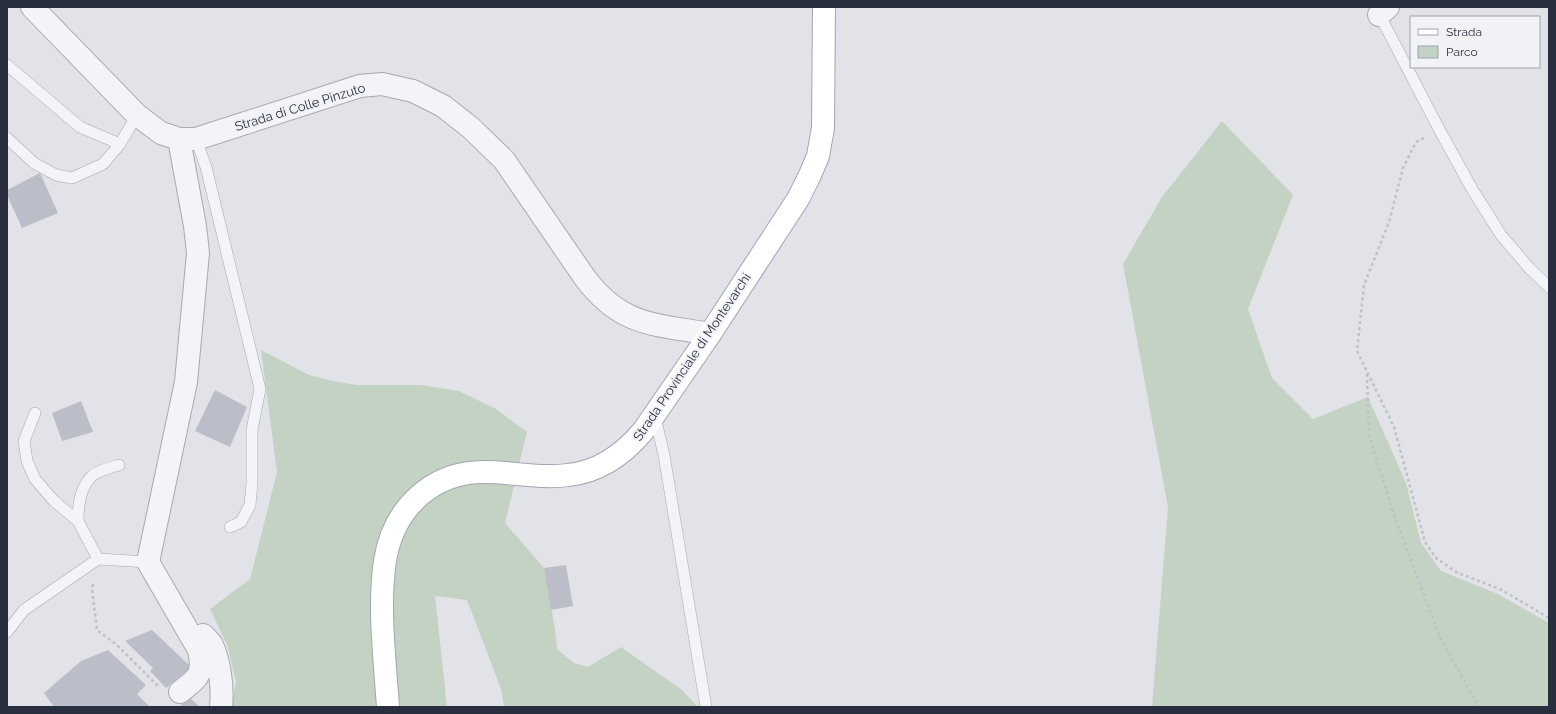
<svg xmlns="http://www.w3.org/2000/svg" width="1556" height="714" viewBox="0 0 1556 714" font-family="Raleway,sans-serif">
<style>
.green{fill:#c4d2c3}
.building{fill:#bbbec8}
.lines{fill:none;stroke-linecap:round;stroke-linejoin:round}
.lane-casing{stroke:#a6a9b2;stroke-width:12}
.street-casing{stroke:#a6a9b2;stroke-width:24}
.primary-casing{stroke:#a1a6b3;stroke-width:24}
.path{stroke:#bfc1c7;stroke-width:2.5;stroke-dasharray:3 3;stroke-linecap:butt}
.lane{stroke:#f3f4f7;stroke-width:11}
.street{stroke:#f3f4f7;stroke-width:22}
.primary{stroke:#fff;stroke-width:22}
.labels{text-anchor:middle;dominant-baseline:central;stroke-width:4;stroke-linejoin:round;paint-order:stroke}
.street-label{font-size:13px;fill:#2a2f3f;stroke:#f0f2f6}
</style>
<rect width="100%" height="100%" fill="#e1e3e8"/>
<path class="green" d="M1222,121L1293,195L1248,309L1272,378L1313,419L1368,397L1406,483L1421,543L1441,571L1498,594L1549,623V707H1152L1168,507L1123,264L1162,197Z
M261,350L309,375L333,381L357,385H421L459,391L496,409L527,432L505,523L544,568L555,629L557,649L574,663L588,667L621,647L682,690L698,707H504L501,689L467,600L435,596L447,707H231L236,682L228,647L210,609L250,579L277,472Z"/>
<path class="building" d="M40,173L58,213L22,228L7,195V190Z
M215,390L247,407L230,447L195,431Z
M81,401L93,432L62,441L52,413Z
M566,565L573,606L551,610L544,568Z
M152,630L191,667L166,688L150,671L153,668L125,641Z
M108,650L146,685L137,694L150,707H54L44,693L81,661Z
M189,697L200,707H179Z"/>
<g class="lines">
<defs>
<path id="lane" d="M1378,12L1439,129L1472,189L1501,235L1530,269L1549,287
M7,65L80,127L120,144
M7,138L34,163L56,175L72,178L103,164L120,144L137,115
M196,139L206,167L260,389L252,430V483L250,505L241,522L230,527
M35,413L24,441L27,461L35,479L54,501L78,521L98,559
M655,417L664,455L706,707
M78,521C78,506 80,487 92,476C97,471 112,467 119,465
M7,632L24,610L98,559L148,562"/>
<path id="street" d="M32,7L137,115L161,133L179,139H196L360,86L382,84L413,91L443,106L471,128L504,160L585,278C622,327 655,324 710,334
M1379,15L1388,7
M179,139L195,226L198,253L186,382L148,562L199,650C204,676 198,677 180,692
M203,635C206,638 210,641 212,645C220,662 223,689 221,707"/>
<path id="primary" d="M388,707C385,662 378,606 385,561C393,509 432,471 486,472C513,472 541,479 568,475C599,472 624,454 644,430L710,334L798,199L810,175L818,156L823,128L824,7"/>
</defs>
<use href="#lane" class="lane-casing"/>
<use href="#street" class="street-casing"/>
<use href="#primary" class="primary-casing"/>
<path class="path" d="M1424,138L1416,142L1403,168L1389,222L1364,285L1357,351L1394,427L1425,542L1436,558L1456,572L1502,590L1549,618
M1367,374L1369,436L1392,509L1440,638L1479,707
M93,584L92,589L97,630L117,645L158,686"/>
<use href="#lane" class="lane"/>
<use href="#street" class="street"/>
<use href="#primary" class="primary"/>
</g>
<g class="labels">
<g class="street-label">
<text transform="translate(300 107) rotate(-17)">Strada di Colle Pinzuto</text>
<text transform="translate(692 357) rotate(-56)">Strada Provinciale di Montevarchi</text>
</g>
</g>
<rect width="1556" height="714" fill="none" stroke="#2a2f3f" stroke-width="16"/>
<rect x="1410" y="16" width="130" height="52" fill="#f0f2f6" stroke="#a1a4ad"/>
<rect x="1418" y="29" width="20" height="6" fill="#ffffff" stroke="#a1a4ad"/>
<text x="1446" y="36" font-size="12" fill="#2a2f3f">Strada</text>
<rect x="1418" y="46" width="20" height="12" fill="#c4d2c3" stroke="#a1a4ad"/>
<text x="1446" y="56" font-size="12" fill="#2a2f3f">Parco</text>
</svg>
